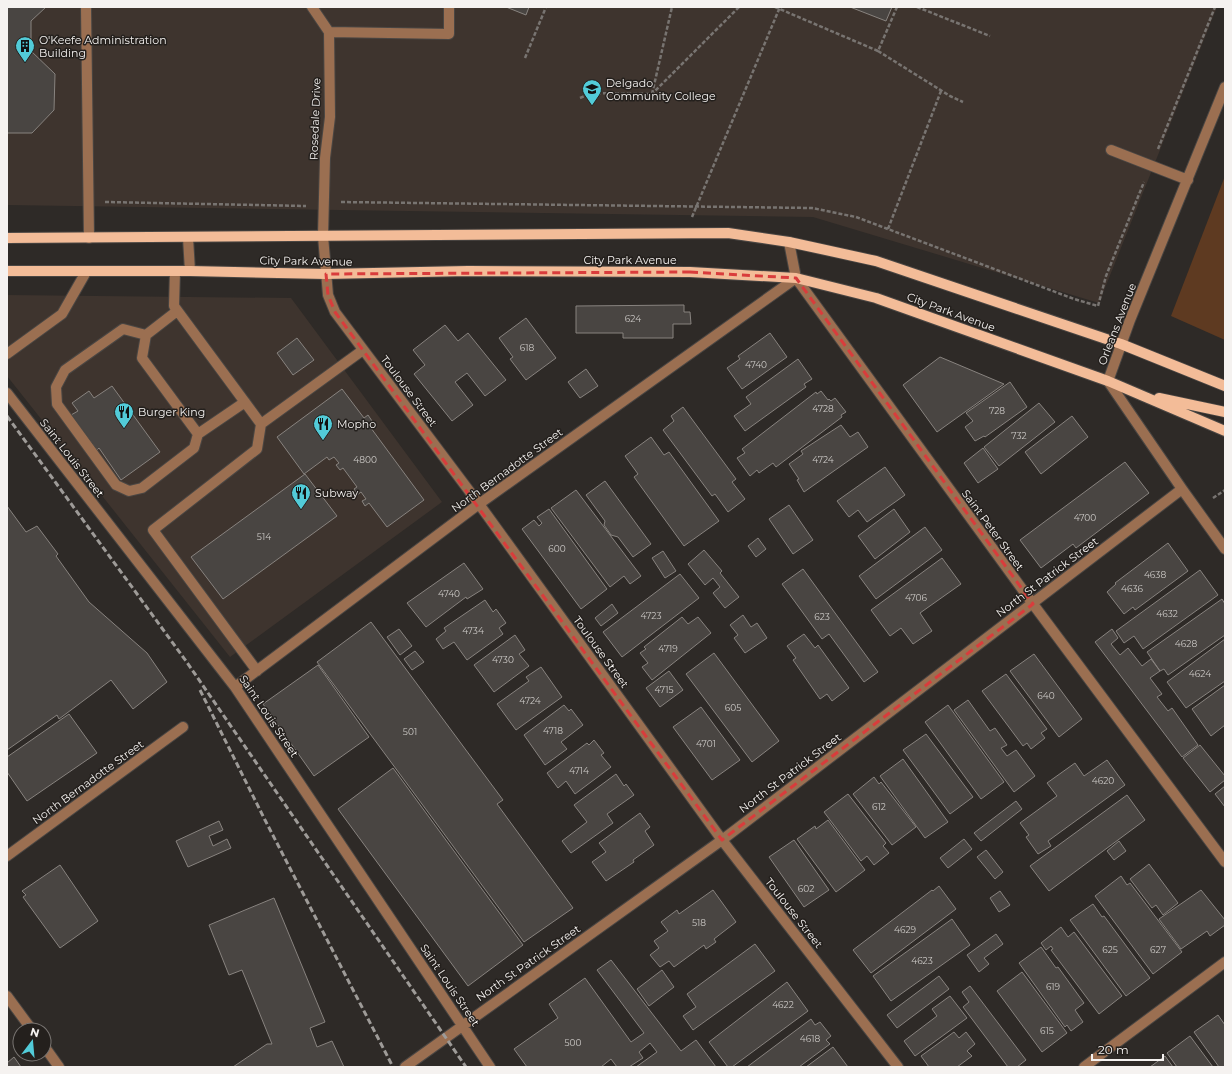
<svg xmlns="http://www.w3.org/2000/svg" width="1232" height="1074" viewBox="0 0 1232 1074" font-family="Montserrat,sans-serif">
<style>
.built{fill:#3e342e}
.green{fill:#5e3a21}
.building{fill:#494542;stroke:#88837f}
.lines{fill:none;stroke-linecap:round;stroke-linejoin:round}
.minor-casing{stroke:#4a4643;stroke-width:12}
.major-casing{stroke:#4a4643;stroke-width:12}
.path{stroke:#787471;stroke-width:2.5;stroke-dasharray:4 2;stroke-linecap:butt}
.minor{stroke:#9b6f51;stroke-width:10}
.major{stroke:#f3bc98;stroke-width:10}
.rail{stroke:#9e9b98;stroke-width:3;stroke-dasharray:6 3;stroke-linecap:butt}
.marked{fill:none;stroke:#d93c3c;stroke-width:3;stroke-dasharray:8 5;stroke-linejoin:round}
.labels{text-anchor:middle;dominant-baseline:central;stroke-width:3;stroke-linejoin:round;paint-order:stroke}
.number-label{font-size:9px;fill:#cac7c4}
.poi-label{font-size:11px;fill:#f5f2f0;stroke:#24201d;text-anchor:start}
.street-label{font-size:11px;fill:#f5f2f0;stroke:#24201d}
</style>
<rect width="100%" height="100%" fill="#2e2a27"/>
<path class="built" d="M7,7H1217L1099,303L813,217L7,205Z
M7,295L291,298L442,502L230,657L7,376Z"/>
<path class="green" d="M1225,176V340L1171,316Z"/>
<path class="building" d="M7,7H46L31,21V51L55,74L54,110L32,133H7Z
M506,7H529L526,15Z
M850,7H892L886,21Z
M684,305V312H690L691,324H673V338H623V333H576V306Z
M526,318L556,358L526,380L510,359L513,357L499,338Z
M445,325L458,341L468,333L506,380L485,396L467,373L455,382L473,405L452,421L414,374L425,365L413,350Z
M770,333L787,357L742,389L727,368L740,359L738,356Z
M297,338L314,360L293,375L277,353Z
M940,357L1004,384L937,432L903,385Z
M798,359L812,379L804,384L806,387L745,431L734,416L751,404L746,397Z
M586,369L598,386L580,398L568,382Z
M1010,382L1027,407L985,437L984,436L975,441L965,427L973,421L966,413Z
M112,386L160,452L121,480L99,448L97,450L71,415L78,411L72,403L89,391L94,398Z
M342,389L364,418L368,415L372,421L368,424L424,500L387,527L369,503L365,506L362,501L366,499L361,492L357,495L354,489L357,487L343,468L340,470L336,465L339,463L334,457L329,460L327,457L304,474L277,437Z
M821,391L828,400L829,399L831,401L835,398L846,412L841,415L842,417L776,467L773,463L759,473L757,470L750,476L737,458L745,453L742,449L816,392L817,394Z
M1039,403L1055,422L999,466L984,447Z
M683,407L736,479L732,482L745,499L728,512L715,494L712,496L663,430L674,421L671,416Z
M1072,416L1088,437L1041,474L1025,452Z
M841,425L850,437L858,432L868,447L804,492L797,480L799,479L789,464L803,454L801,451Z
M651,437L664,455L669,452L719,521L684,546L634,477L638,474L625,456Z
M983,448L998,469L978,483L964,463Z
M1125,462L1149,493L1076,548L1073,544L1041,568L1020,540Z
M885,467L905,495L867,522L858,510L849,517L837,501Z
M305,474L337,516L223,599L191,557Z
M605,481L651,544L633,557L618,537L611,535L604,525L605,521L586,495Z
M576,490L641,576L630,584L624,576L610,587L551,508Z
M789,505L813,540L793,554L769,519Z
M7,506L26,532L37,526L58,554L56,556L89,602L147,653L167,682L133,709L111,680L59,719L57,715L7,750Z
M549,509L607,589L581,609L522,529L534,520L539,526L542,523L537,517Z
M894,509L910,532L875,559L858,536Z
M925,527L942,550L876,599L859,576Z
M758,538L766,549L756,557L748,546Z
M1168,543L1188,571L1135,610L1133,607L1124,614L1107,592L1116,584L1115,583Z
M704,550L722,571L720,573L739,597L725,608L713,593L720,587L713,578L705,585L688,564Z
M663,551L676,571L665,578L652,558Z
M942,558L961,584L920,613L932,631L913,644L901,628L890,636L871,610Z
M464,563L483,589L467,599L466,597L426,627L407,603Z
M803,569L878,672L864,682L829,634L822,639L782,584Z
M1200,570L1218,595L1143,649L1134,636L1124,643L1116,631Z
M680,574L699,598L622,657L603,632Z
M1222,599L1225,604V635L1168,675L1164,669L1160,671L1147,652Z
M485,600L493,612L496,609L506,623L499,628L503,634L467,660L454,642L443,649L436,639L446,631L444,628Z
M612,604L618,613L601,626L595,618Z
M743,615L751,627L757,623L767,638L745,653L734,638L738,635L730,625Z
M682,617L688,624L698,617L711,633L652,680L642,667L648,663L640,653L646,649L644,647Z
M371,622L503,800L497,804L573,908L524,942L317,662Z
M399,629L412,646L400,655L387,637Z
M1112,629L1118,638L1111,644L1120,655L1128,648L1142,666L1151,659L1160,671L1150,678L1162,694L1157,697L1168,711L1172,708L1198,745L1182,757L1095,642Z
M804,634L815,648L818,645L849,688L832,701L827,694L820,699L793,660L796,658L787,646Z
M515,635L525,650L519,654L529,666L494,692L474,665Z
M1225,639V681L1186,708L1167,682Z
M415,651L424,662L412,670L404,659Z
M714,653L779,741L752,762L686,674Z
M1034,654L1082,719L1059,737L1010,671Z
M318,665L369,737L314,776L263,704Z
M541,667L562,697L516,730L497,704L529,681L526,677Z
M669,671L683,690L660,707L646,688Z
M1006,674L1047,729L1041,733L1045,738L1031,749L1027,743L1023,746L982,691Z
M1225,685V725L1211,736L1192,709Z
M968,700L990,731L995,728L1007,745L1001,748L1007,756L1016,750L1035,776L1014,792L954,710Z
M564,705L569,711L571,709L583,725L561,742L567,749L545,765L524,735Z
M948,705L1004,782L981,799L925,722Z
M701,707L740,760L712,780L673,727Z
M69,714L97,753L27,801L7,772V757Z
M926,734L973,797L950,814L903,750Z
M594,740L604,753L601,755L611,767L575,794L566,781L558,788L547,773L587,743L589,745Z
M1200,745L1225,776V780L1210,792L1183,758Z
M903,759L948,822L925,838L880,776Z
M1107,760L1125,785L1048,841L1051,846L1038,854L1026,837L1029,835L1020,823L1057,796L1047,783L1075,763L1084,776Z
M393,768L523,945L468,986L338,809Z
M616,774L624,786L626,784L634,795L607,814L613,823L571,853L562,841L587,822L574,805Z
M874,777L879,784L881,782L916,827L892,845L853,794Z
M1225,786V807L1215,794Z
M848,794L886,843L883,846L889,853L874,865L867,856L861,861L824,812Z
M1127,795L1145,820L1049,891L1030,866Z
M1016,801L1022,809L981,841L974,833Z
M640,813L650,827L645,831L654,845L633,860L634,862L606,881L592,862L606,852L599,843Z
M828,820L865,870L836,892L797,839L815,826L816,829Z
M219,821L223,830L209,836L213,846L227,839L231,848L188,867L176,841Z
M964,839L972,849L948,868L940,858Z
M794,840L829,890L804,907L769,857Z
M1119,841L1126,851L1114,860L1107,851Z
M986,850L1003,872L995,879L977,857Z
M1149,864L1178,903L1163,915L1156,905L1152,908L1130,879Z
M60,865L98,921L60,948L23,897L26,895L22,891Z
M1121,876L1127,885L1130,883L1182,952L1153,974L1095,896Z
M939,886L956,909L871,973L853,950L932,890L933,891Z
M713,890L736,922L714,939L716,942L706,949L704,945L674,967L669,961L660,967L650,955L659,948L654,941L668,931L661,922L677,910L679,914Z
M1201,890L1225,920V925L1210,936L1207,931L1181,949L1159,919Z
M1000,891L1010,905L999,912L990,898Z
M274,898L325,1022L310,1028L317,1047L332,1041L344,1067H233L267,1044H272L242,970L229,975L209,925Z
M1093,904L1102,917L1104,916L1150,978L1126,996L1070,920Z
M952,919L970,945L891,1001L873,976Z
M1061,927L1068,937L1074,932L1122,996L1099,1014L1051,950L1053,949L1051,946L1046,950L1041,943Z
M996,934L1003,944L984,958L989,964L979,972L967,955Z
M755,944L775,971L693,1030L683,1016L696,1007L687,994Z
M1041,947L1056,968L1058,967L1084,1003L1075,1010L1083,1022L1071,1031L1067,1025L1065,1027L1019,963Z
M611,960L681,1051L696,1040L716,1067H636L657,1052L650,1043L639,1052L643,1058L629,1067H617L611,1059L601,1067H527L514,1049L558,1018L549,1004L585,978L631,1042L644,1033L597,970Z
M662,970L674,987L649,1006L637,989Z
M1022,972L1067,1033L1042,1052L997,991Z
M939,976L949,989L897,1028L887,1015Z
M787,982L808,1011L732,1067H728L709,1042Z
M970,986L1026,1060L1017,1067H1008L963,1007L969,1002L962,992Z
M950,996L967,1018L915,1056L904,1041L937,1016L932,1009Z
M1218,1015L1225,1025V1067H1219L1194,1032Z
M811,1019L815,1025L820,1022L831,1036L826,1040L830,1044L799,1067H747Z
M954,1032L959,1038L966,1032L975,1044L967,1051L972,1056L957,1067H929L921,1056Z
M1190,1036L1213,1067H1177L1167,1053Z
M833,1047L848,1067H806Z
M1165,1056L1173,1067H1150Z
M14,1057L21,1067H7V1063Z"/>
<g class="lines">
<defs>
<path id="minor" d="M86,7L89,238
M312,7L329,32L330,117L325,158L323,236L328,295L335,312L479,504L722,840L898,1067
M329,32L449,34V7
M1225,87L1130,320L1108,381L1182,489L1225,549
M1111,150L1188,180
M188,238L190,271
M789,242L796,278L1033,604L1225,862
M175,271L174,306L261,424L363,350
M177,311L146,335L142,358L198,434L245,402
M146,335L123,329L65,370L56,387L57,404L116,485L129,491L142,488L194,448L198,434
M7,354L62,314L86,272
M7,393L235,687L490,1067
M257,671L153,530L257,449L261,424
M235,687L479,504L796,278
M7,856L183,727
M7,996L32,1030
M44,1046L59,1067
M405,1067L722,840L1182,489
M1084,1067L1225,962"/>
<path id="major" d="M7,238L728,233L789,242L876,261L1121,344L1225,386
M7,271H190L326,274L468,271L690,272L796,278L876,298L1108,381L1225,431
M1159,398L1225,412"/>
</defs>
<use href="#minor" class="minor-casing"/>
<use href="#major" class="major-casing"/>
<path class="path" d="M775,7L878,51L897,7
M917,7L990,36
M878,51L950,96L963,102
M525,58L546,7
M652,94L672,7
M580,98L592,93L652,94L739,7
M1158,149L1215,7
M105,202L306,206
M341,202L812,208L856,217L1074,299L1098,306L1106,276L1144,182
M692,217L780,7
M888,229L941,91
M1213,498L1225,490"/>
<use href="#minor" class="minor"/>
<use href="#major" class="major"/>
<path class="rail" d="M7,416L186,661L466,1067
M200,690L265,820L393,1067"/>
</g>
<path class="marked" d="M690,272L796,278L1033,604L722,840L335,312L328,295L326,274Z"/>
<defs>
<symbol id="building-pin" viewBox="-11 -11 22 30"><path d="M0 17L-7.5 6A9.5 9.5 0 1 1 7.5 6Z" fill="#52cbd8" stroke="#24201d"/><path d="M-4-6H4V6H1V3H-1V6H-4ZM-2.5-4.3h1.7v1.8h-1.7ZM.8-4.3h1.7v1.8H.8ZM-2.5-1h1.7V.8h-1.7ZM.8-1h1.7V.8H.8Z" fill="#111"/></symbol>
<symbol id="university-pin" viewBox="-11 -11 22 30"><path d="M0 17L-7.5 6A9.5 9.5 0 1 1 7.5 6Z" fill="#52cbd8" stroke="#24201d"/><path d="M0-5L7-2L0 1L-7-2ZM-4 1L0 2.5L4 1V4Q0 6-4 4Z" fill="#111"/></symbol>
<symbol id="restaurant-pin" viewBox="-11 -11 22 30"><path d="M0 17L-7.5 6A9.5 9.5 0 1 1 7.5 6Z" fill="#52cbd8" stroke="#24201d"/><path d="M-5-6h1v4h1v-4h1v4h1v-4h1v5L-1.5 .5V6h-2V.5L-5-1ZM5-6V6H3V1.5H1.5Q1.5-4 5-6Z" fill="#111"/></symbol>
</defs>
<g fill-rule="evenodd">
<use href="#building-pin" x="14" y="35" width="22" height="30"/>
<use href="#university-pin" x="581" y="78" width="22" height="30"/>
<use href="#restaurant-pin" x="113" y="401" width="22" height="30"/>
<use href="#restaurant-pin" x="312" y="413" width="22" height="30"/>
<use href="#restaurant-pin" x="290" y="482" width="22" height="30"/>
</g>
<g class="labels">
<g class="number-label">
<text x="633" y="318">624</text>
<text x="527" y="347">618</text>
<text x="756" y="364">4740</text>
<text x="823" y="408">4728</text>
<text x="997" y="410">728</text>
<text x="1019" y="435">732</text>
<text x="365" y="459">4800</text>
<text x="823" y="459">4724</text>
<text x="1085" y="517">4700</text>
<text x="264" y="536">514</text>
<text x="557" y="548">600</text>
<text x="1155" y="574">4638</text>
<text x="1132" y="588">4636</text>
<text x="449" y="593">4740</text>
<text x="916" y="597">4706</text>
<text x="1167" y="613">4632</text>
<text x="651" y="615">4723</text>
<text x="822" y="616">623</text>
<text x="473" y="630">4734</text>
<text x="1186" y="643">4628</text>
<text x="668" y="648">4719</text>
<text x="503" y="659">4730</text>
<text x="1200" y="673">4624</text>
<text x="664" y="689">4715</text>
<text x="1046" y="695">640</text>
<text x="530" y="700">4724</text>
<text x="733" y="707">605</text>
<text x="553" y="730">4718</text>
<text x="410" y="731">501</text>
<text x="706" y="743">4701</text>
<text x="579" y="770">4714</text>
<text x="1103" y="780">4620</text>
<text x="879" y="806">612</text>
<text x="806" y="888">602</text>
<text x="699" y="922">518</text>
<text x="905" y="929">4629</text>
<text x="1110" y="949">625</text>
<text x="1158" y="949">627</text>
<text x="922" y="960">4623</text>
<text x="1053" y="986">619</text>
<text x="783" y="1004">4622</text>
<text x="1047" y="1030">615</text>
<text x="810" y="1038">4618</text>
<text x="573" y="1042">500</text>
</g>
<g class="poi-label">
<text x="39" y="40">O'Keefe Administration<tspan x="39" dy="13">Building</tspan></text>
<text x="606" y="83">Delgado<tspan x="606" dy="13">Community College</tspan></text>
<text x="138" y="412">Burger King</text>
<text x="337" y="424">Mopho</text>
<text x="315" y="493">Subway</text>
</g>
<g class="street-label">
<text transform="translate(315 119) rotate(-88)">Rosedale Drive</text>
<text x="630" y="260">City Park Avenue</text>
<text transform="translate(306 261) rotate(1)">City Park Avenue</text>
<text transform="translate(951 312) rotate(20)">City Park Avenue</text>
<text transform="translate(1117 324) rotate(-69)">Orleans Avenue</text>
<text transform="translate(409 391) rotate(53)">Toulouse Street</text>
<text transform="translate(72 458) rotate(52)">Saint Louis Street</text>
<text transform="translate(507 470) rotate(-36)">North Bernadotte Street</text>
<text transform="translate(993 530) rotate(54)">Saint Peter Street</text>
<text transform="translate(1047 577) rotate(-37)">North St Patrick Street</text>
<text transform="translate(601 652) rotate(54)">Toulouse Street</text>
<text transform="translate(269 716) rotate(56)">Saint Louis Street</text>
<text transform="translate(790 773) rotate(-37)">North St Patrick Street</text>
<text transform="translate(88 782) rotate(-36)">North Bernadotte Street</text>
<text transform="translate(794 913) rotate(52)">Toulouse Street</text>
<text transform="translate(528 963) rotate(-35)">North St Patrick Street</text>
<text transform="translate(450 985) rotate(56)">Saint Louis Street</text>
</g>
</g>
<rect width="1232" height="1074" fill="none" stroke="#f5f2f0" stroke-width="16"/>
<g transform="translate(32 1042) rotate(16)"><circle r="19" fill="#24201d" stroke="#787471"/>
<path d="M0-3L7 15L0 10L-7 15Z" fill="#52cbd8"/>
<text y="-6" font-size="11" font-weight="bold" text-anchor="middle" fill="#f5f2f0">N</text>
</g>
<path d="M1092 1054v6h71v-6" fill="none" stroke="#f5f2f0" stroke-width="2"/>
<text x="1098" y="1054" font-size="12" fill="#f5f2f0" stroke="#24201d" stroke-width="3" paint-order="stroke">20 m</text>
</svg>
